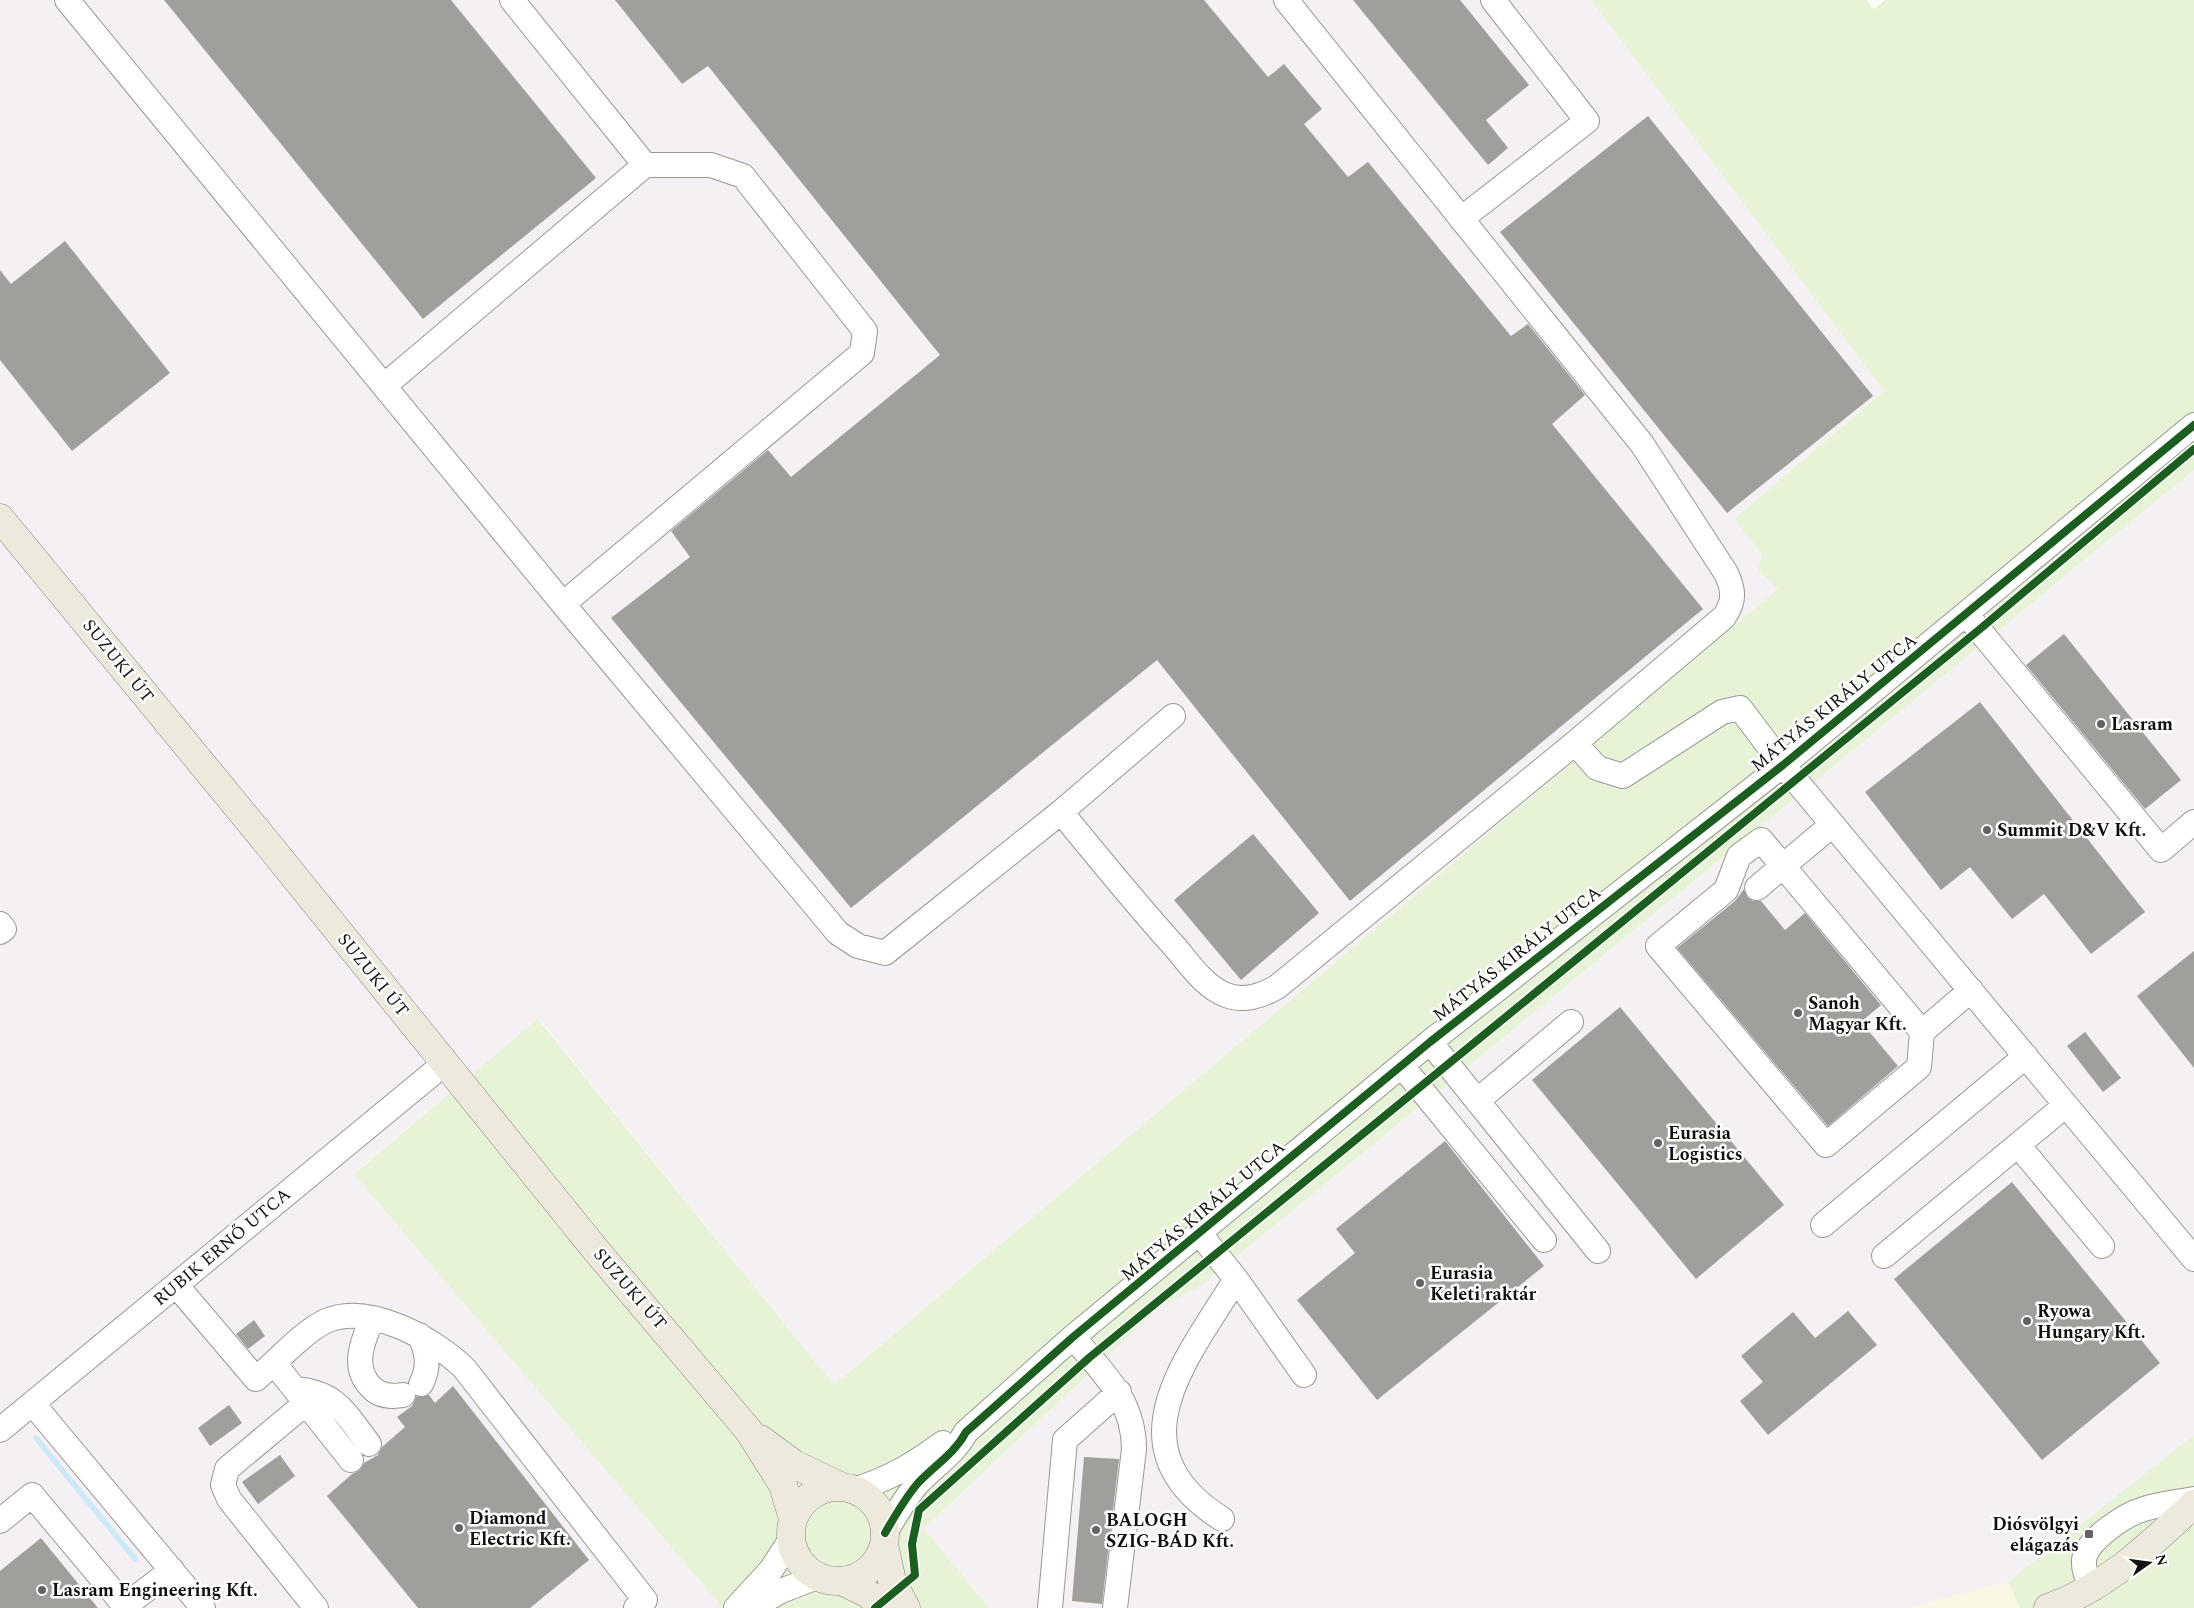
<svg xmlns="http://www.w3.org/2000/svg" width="2194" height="1608" viewBox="0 0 2194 1608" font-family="Spectral,serif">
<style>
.industrial{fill:#f5f0f3}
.farmland{fill:#f9f7e4}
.green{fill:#e7f3d7}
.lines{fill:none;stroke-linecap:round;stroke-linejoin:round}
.stream{stroke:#cde8f7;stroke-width:5.5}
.building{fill:#a19f9c}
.minor-casing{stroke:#979795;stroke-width:26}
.major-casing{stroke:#858482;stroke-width:29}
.minor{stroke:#fffffe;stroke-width:24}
.major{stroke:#ede9dc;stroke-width:28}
.cycleway-casing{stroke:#fff;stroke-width:11}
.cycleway{stroke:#1b5e20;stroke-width:8}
.poi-dot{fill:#646362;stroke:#fff;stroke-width:2}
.labels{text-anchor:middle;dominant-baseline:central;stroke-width:5;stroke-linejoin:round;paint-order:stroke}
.street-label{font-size:18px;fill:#111;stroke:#fff}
.poi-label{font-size:18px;font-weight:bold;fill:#111;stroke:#fff;text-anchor:start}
</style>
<rect width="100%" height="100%" fill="#fdfcf7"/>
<path class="industrial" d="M0,0H1591L1884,391L1734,519L1762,554L1758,570L1778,589L834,1385L539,1019L354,1173L723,1608H0Z
M2194,470V1440L2008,1582L1908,1608H989L924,1528L1160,1307L1201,1286Z"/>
<path class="farmland" d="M2008,1582L2020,1608H1908Z"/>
<path class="green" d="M1591,0H1866L1874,9L1885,0H2194V470L1201,1286L1160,1307L924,1528L989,1608H723L354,1174L538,1019L834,1385L1778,589L1758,570L1762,554L1734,519L1884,391Z
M2194,1435V1608H2020L2008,1582Z"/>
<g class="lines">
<path class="stream" d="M36,1438L135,1559"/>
</g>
<path class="building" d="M164,0H451L596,178L423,319Z
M615,0H1204L1268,77L1284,64L1322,109L1304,124L1348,177L1368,162L1511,336L1528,324L1585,395L1552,424L1703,609L1350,901L1157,660L851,908L611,618L690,557L671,531L768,450L791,477L940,355L708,66L682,84Z
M1353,0H1460L1529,85L1486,120L1508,148L1488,165Z
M1648,116L1873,396L1727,513L1500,232Z
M65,241L170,373L72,451L0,360V270L11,284Z
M2064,634L2181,780L2145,809L2026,665Z
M1980,702L2145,912L2091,954L2044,894L2012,919L1970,867L1941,890L1865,792Z
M1253,834L1319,913L1241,980L1174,900Z
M1744,889L1747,897L1753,901H1761L1785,930L1805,913L1881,1005L1861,1022L1898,1066L1828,1126L1677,948L1735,901Z
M2194,951V1068L2137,996Z
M1620,1007L1784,1205L1696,1279L1532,1080Z
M2085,1032L2121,1078L2103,1092L2067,1046Z
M1445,1141L1544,1266L1377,1400L1297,1300L1355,1253L1336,1229Z
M2012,1182L2160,1363L2042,1460L1894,1279Z
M1848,1311L1877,1345L1768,1435L1740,1401L1763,1382L1741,1356L1793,1312L1815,1338Z
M254,1320L265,1336L248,1349L236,1334Z
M453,1386L589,1560L530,1608H418L327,1496L352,1474L360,1470L364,1463L378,1455L382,1447L405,1427L397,1417L412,1406L416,1397L429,1395L435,1403Z
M229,1405L242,1423L210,1446L198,1428Z
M280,1455L295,1476L258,1504L242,1482Z
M1084,1457L1119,1459L1102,1604L1072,1601Z
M41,1538L98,1608H0V1571Z"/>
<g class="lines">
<defs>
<path id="minor" d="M67,0L563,604L838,933L858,946L885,953L1061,812L1173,716
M512,0L645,165
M1461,219L1587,121L1493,0
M384,386L645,165H711L743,176L865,331L862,353L563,604
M1966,614L2161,850L2194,822
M1575,743L1597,768L1623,776L1722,712L1740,708L1783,765L2194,1259
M1061,812C1098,857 1135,903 1174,946C1189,963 1204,987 1226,995C1244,1002 1261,996 1277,987L1575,743L1724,617C1735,601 1734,590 1726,573L1642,444L1286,0
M1832,825L1783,866L1761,840L1739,856L1726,890L1658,946L1826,1145L1919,1067L1922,1032L1971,990
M1757,888L1783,866L1922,1032
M0,924L4,929L0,932
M1430,1042L1598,1251
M1402,1066L1544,1240
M1477,1101L1571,1022
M2018,1145L2102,1246
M1823,1225L2026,1056
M1200,1234L1236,1279L1304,1375
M1884,1256L2066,1105
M176,1285L256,1379C275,1363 304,1331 326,1321C368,1302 434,1339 464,1368L645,1600L636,1608
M372,1318C363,1341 351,1367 371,1387C379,1396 391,1397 403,1395
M419,1335C428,1352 430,1367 421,1384
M1073,1337C1103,1373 1134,1400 1134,1449L1115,1608
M274,1363L351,1460
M295,1389C336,1392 345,1413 369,1444
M306,1403L227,1469L223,1485L229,1499L316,1608
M33,1404L203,1608
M0,1430L444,1064
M854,1490C891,1478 911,1466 943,1443
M1222,1519C1110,1448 1186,1360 1236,1279
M0,1521L32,1495L125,1606L172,1570
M885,1533C895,1516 905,1498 918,1483C935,1465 955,1453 966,1432L1073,1337L1430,1042L1783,765L2194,425
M2092,1589C2088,1580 2083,1570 2084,1560C2086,1540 2126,1514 2144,1509C2160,1504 2178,1502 2194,1499
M736,1608L771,1570L791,1539
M751,1608L781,1591L817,1577
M1050,1608L1065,1440L1119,1392"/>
<path id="major" d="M0,518L272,849L595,1249L749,1431L783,1485L793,1519
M760,1439L794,1464L842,1487
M791 1534a47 47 0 1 1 94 0a47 47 0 1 1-94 0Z
M884,1545L892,1581L906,1608
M842,1581L868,1594L885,1608
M2048,1608C2107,1587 2149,1546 2194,1504"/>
</defs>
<use href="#minor" class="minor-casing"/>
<use href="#major" class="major-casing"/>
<use href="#minor" class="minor"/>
<use href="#major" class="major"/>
<defs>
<path id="cycleway" d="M885,1533C895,1516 905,1498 918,1483C935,1465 955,1453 966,1432L1073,1337L1430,1042L1783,765L2194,425
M875,1608L915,1575L912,1544L919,1510L1090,1357L1980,629L2194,449"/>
</defs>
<use href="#cycleway" class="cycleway-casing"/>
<use href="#cycleway" class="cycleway"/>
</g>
<g class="poi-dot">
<circle cx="2101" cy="724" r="5"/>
<circle cx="1987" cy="830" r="5"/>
<circle cx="1798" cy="1013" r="5"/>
<circle cx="1658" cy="1143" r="5"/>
<circle cx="1420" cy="1283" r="5"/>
<circle cx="2027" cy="1321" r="5"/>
<circle cx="459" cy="1528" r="5"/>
<circle cx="1096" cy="1530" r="5"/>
<rect x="2084" y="1529" width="10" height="10" rx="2.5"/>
<circle cx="42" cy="1590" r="5"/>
</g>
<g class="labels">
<g class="street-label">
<text transform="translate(118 661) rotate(51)">SUZUKI ÚT</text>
<text transform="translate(1834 703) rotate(-39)">MÁTYÁS KIRÁLY UTCA</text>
<text transform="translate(1517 954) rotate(-38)">MÁTYÁS KIRÁLY UTCA</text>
<text transform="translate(373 975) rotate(51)">SUZUKI ÚT</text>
<text transform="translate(1203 1211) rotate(-40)">MÁTYÁS KIRÁLY UTCA</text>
<text transform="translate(222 1247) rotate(-40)">RUBIK ERNŐ UTCA</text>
<text transform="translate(630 1289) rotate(49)">SUZUKI ÚT</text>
</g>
<g class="poi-label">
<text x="2111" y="724">Lasram</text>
<text x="1997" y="830">Summit D&amp;V Kft.</text>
<text x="1808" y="1003">Sanoh<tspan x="1808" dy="21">Magyar Kft.</tspan></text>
<text x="1668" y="1133">Eurasia<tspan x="1668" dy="21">Logistics</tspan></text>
<text x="1430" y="1273">Eurasia<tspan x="1430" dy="21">Keleti raktár</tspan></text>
<text x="2037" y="1311">Ryowa<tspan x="2037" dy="21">Hungary Kft.</tspan></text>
<text x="469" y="1518">Diamond<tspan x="469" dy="21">Electric Kft.</tspan></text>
<text x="1106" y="1520">BALOGH<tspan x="1106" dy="21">SZIG-BÁD Kft.</tspan></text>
<text x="2079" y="1524" text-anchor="end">Diósvölgyi<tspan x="2079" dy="21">elágazás</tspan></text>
<text x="52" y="1590">Lasram Engineering Kft.</text>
</g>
</g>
<g transform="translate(2149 1563) rotate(76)" stroke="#ffffff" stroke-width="4" paint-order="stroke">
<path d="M0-4L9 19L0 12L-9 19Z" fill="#111111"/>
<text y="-8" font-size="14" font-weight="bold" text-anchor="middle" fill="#111111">N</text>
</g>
</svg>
